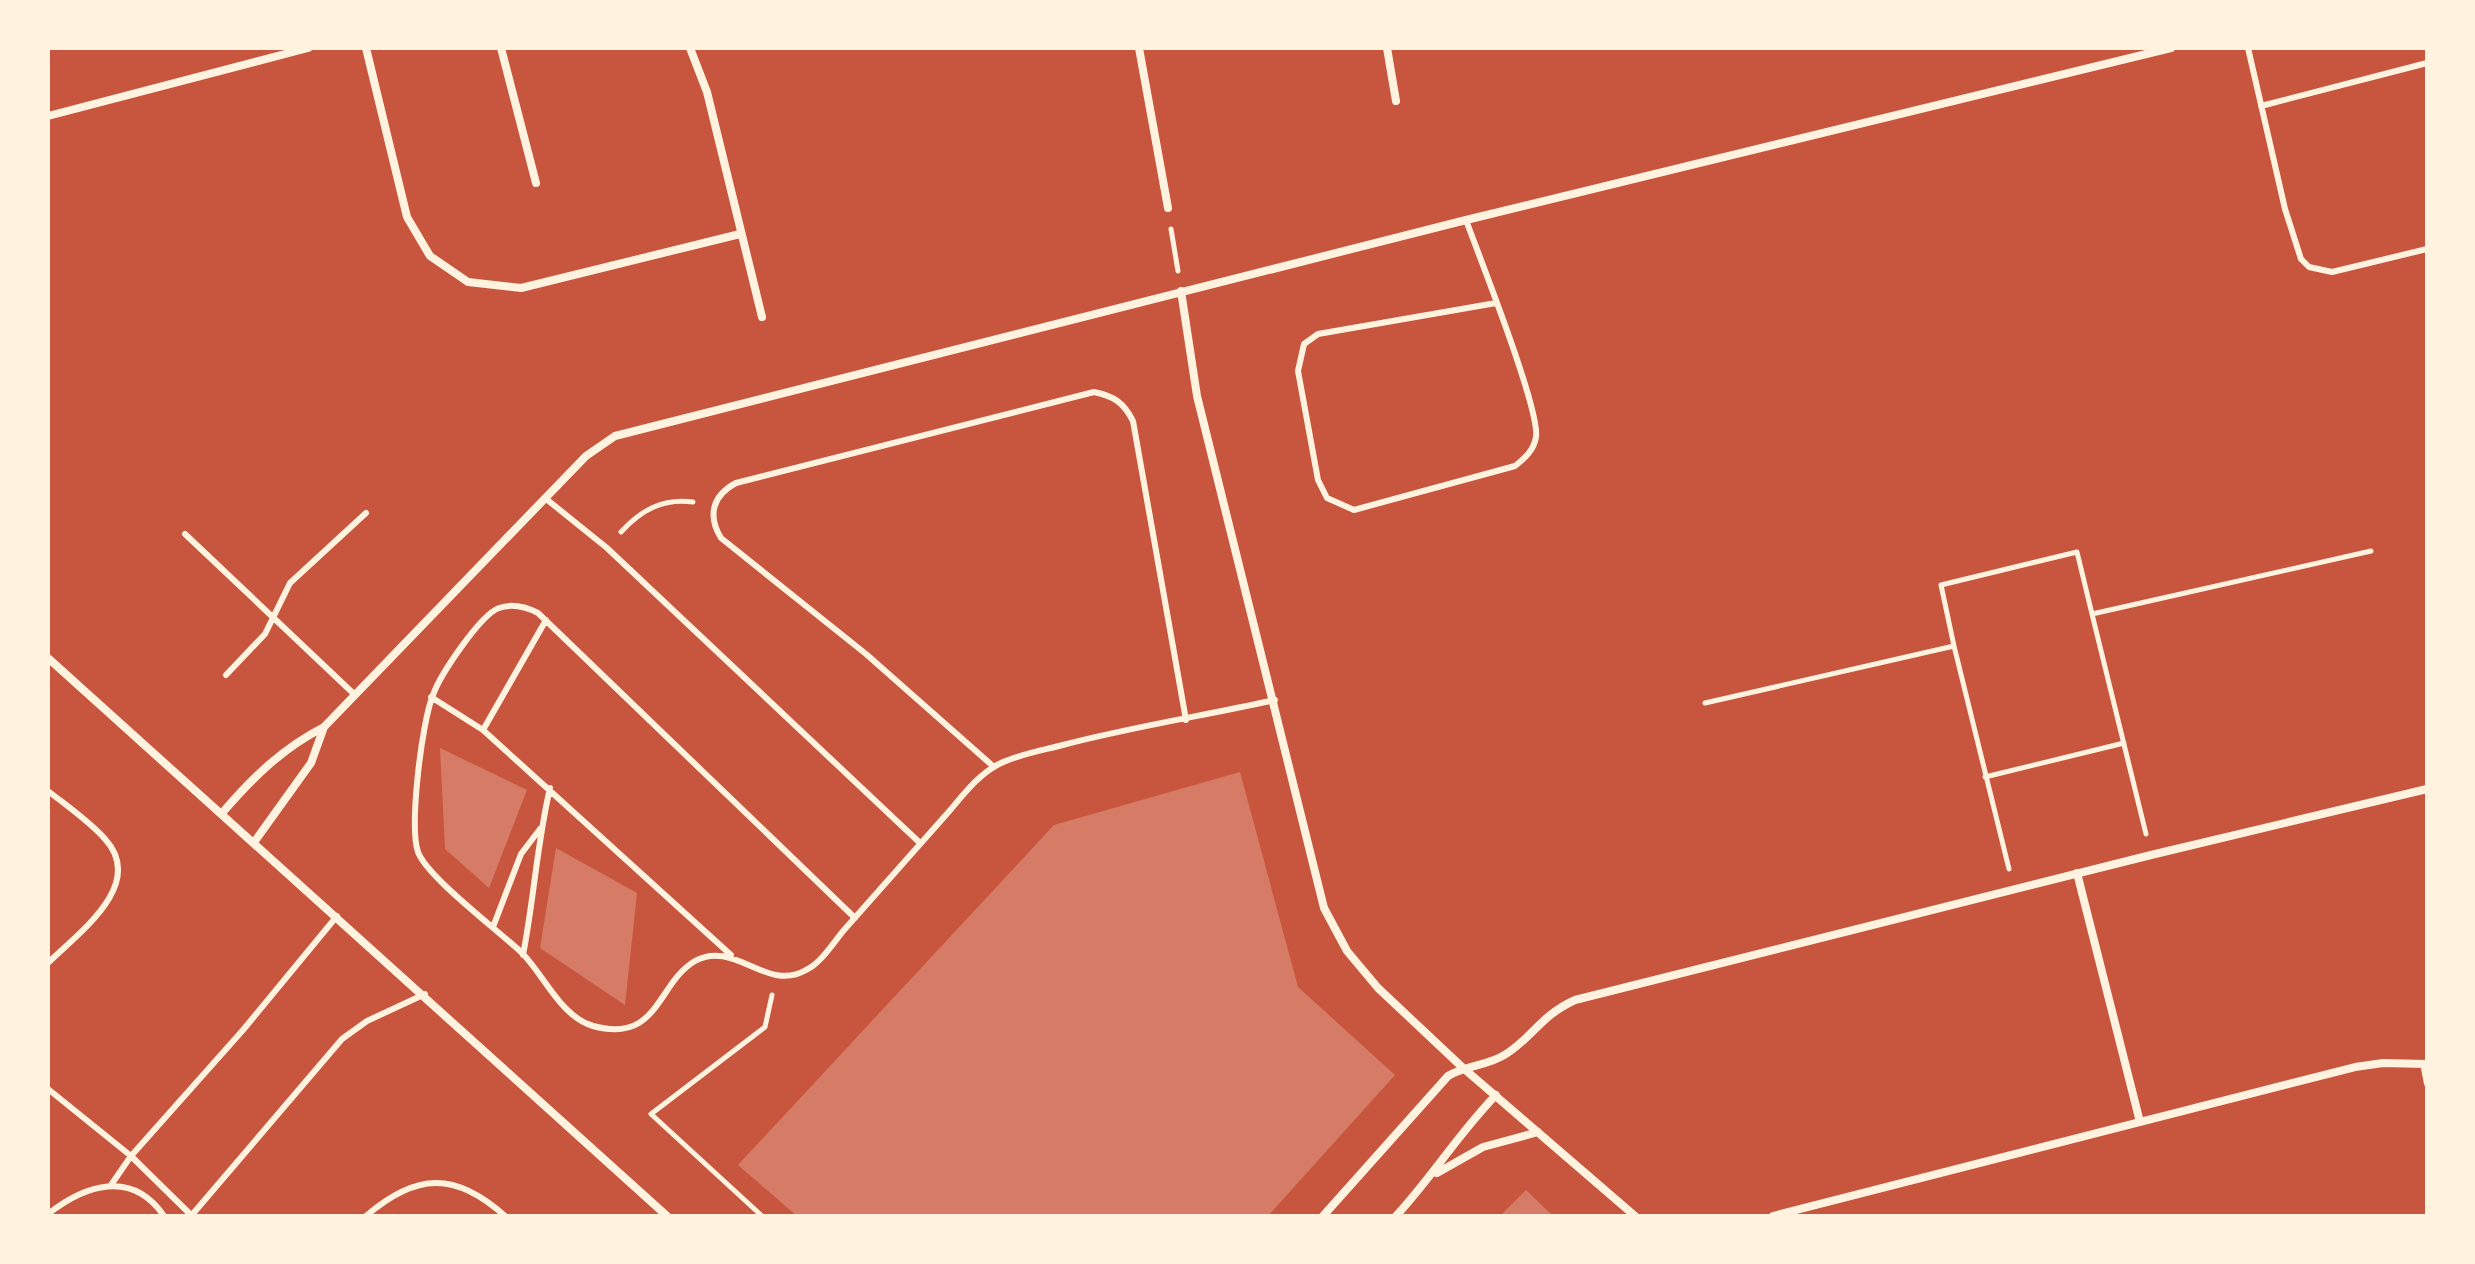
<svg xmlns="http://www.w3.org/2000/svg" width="2475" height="1264" viewBox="0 0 2475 1264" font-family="'Sofia Sans Condensed',sans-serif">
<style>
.building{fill:#d67c66}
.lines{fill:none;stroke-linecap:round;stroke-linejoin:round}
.path{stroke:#fff3e0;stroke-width:5}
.service{stroke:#fff3e0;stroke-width:6}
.minor{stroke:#fff3e0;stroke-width:8}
</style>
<rect width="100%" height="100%" fill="#c8553d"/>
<path class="building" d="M440,748L527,790L489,888L445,849Z
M1240,772L1298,987L1395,1075L1268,1216H797L738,1165L1054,825Z
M556,848L637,893L625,1005L540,948Z
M1526,1190L1553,1216H1500Z"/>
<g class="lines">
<path class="path" d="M1171,229L1178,271
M621,532C641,510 663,498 693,502
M1954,646L1941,585L2077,552L2092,614
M1705,703L1954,646L2009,869
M1985,777L2124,743
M2146,834L2092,614L2371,551
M762,1216L651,1114L765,1027L772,995"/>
<path class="service" d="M2248,48L2285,209L2301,259L2309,267L2332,272L2427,249
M2261,106L2427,63
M1466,220C1479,256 1540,409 1536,437C1534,450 1525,458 1515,466L1354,510L1327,498L1318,480L1298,371L1304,344L1318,334L1496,303
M545,498L607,548L920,843
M185,534L354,694
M226,675L265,634L290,583L366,513
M431,697L483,730L731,955
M483,730L546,620
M994,767L866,654L721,538C707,515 713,495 736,483L1094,392C1114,396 1124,403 1133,421L1186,720
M48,791C67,806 89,821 105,839C147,885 77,934 48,963
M855,918L538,613C526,607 513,603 499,608C480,615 440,675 433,695C422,721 409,826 418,852C427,877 499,931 522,953C544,975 561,1017 593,1026C659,1044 657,983 695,961C734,939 767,993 806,970C821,963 833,943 844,930C878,892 911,854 945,816C961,798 977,775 999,764C1017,755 1039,751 1059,746C1130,727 1203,716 1275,700
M493,927L521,854L540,829
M523,955C534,899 537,843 550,788
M2423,1063L2427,1084
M48,1089L131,1156L192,1216
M111,1185L131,1156L243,1030L337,916
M48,1214C85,1185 132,1169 164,1216
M191,1216L342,1039L367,1021L425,994
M366,1216C416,1173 455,1171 505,1216"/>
<path class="minor" d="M366,48L407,217L430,256L468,282L521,288L740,234
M501,48L536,183
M690,48L707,92L762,317
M1139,48L1168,208
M1387,48L1396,101
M48,116L308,48
M1181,291L1197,396L1324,908L1347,951L1378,988L1462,1067L1635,1216
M48,658L667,1216
M223,812C253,777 283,748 324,727L586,456L615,436L1466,220L2171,48
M255,841L311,763L324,727
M2077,873L2140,1122
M1437,1173L1483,1147L1538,1132
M1323,1216L1448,1076C1466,1065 1488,1066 1506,1054C1534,1036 1540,1016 1575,1000L2151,855L2427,789
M1396,1216C1432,1177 1459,1133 1496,1095
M1773,1216L2355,1067L2383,1063L2427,1064"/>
</g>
<rect width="2475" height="1264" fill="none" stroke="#fff3e0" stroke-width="100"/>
</svg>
